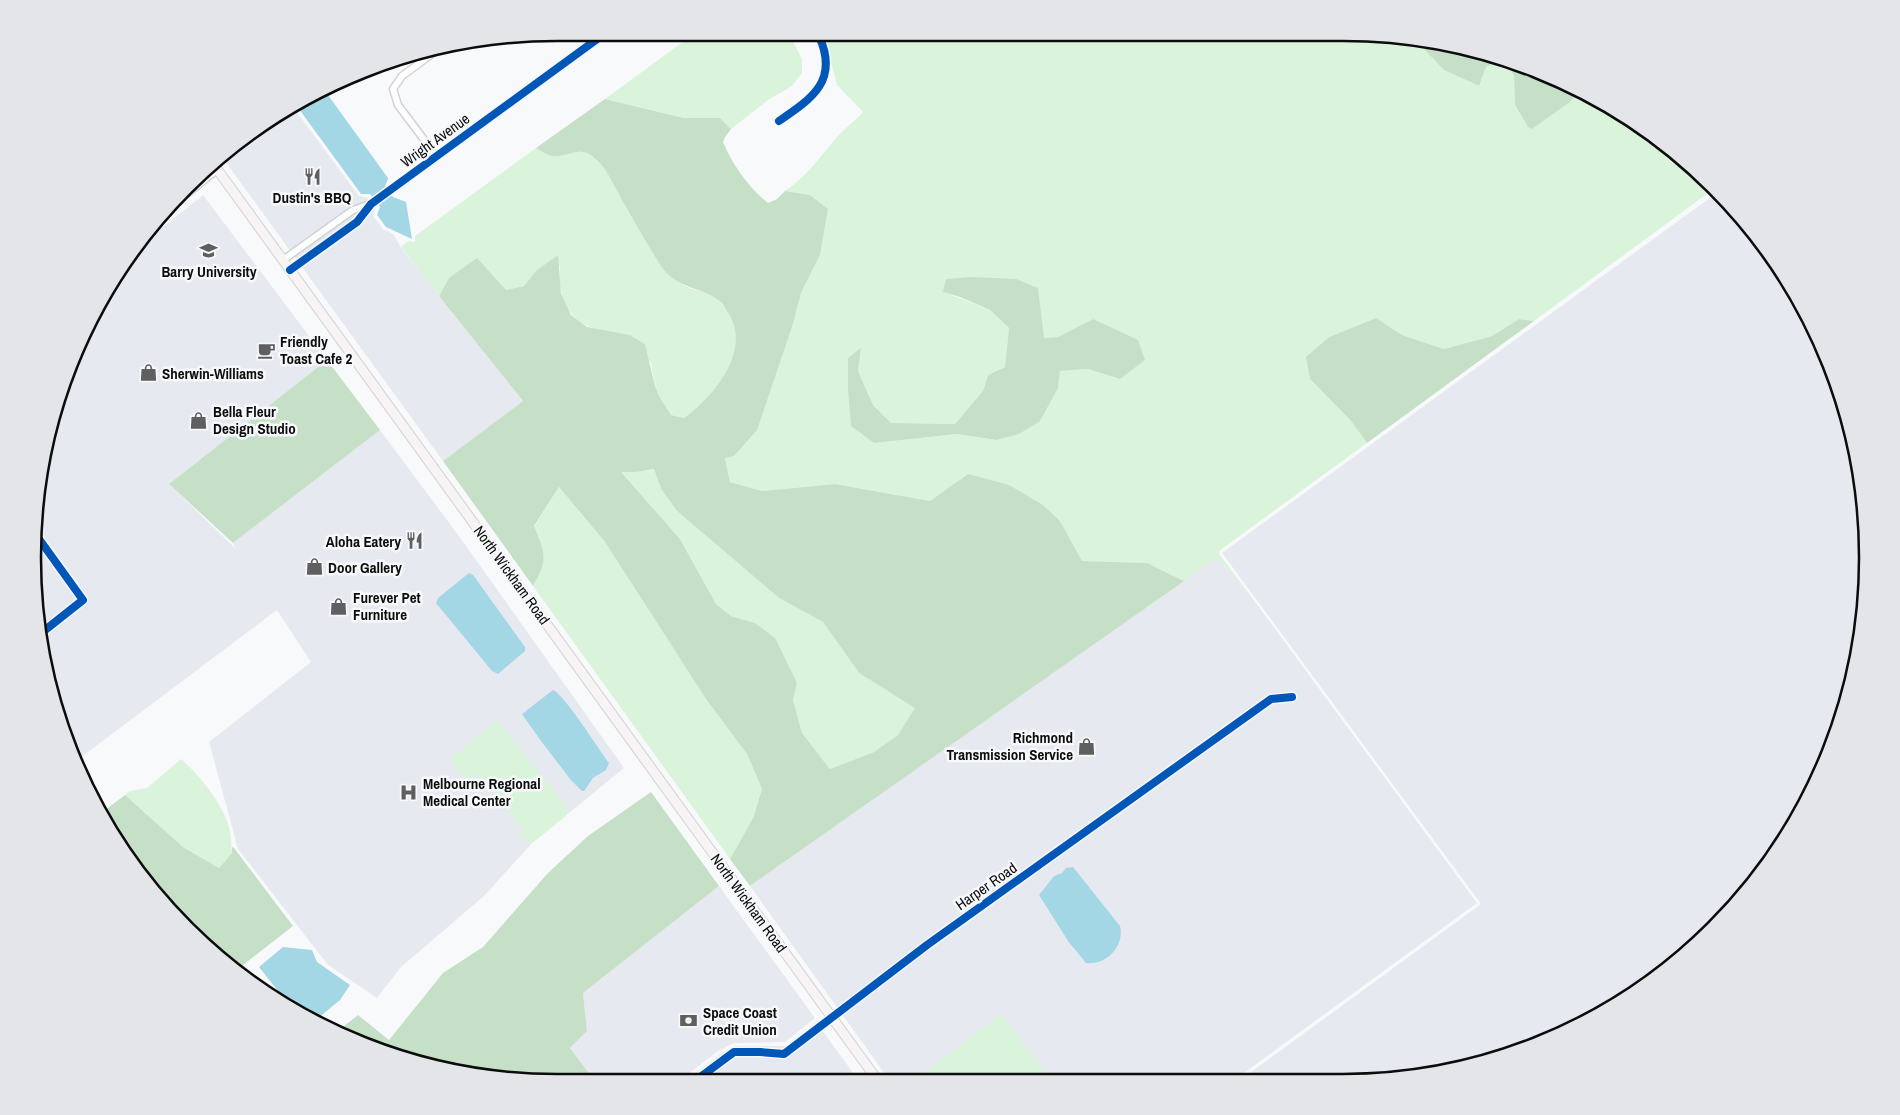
<svg xmlns="http://www.w3.org/2000/svg" width="1900" height="1115" viewBox="0 0 1900 1115" font-family="'Archivo Narrow',sans-serif">
<style>
.built{fill:#e6e9ef;fill-rule:evenodd}
.green{fill:#daf4db;fill-rule:evenodd}
.forest{fill:#c6e0c7;fill-rule:evenodd}
.water{fill:#a3d7e6}
.lines{fill:none;stroke-linecap:round;stroke-linejoin:round}
.street-casing{stroke:#d2d2d4;stroke-width:9}
.secondary-casing{stroke:#d2d2d4;stroke-width:11}
.street{stroke:#fefefe;stroke-width:6}
.secondary{stroke:#f8f4f5;stroke-width:9}
.cycleway-casing{stroke:#f7f8fb;stroke-width:11}
.cycleway{stroke:#0057b8;stroke-width:8}
.labels{text-anchor:middle;dominant-baseline:central;stroke-width:5;stroke-linejoin:round;paint-order:stroke}
.street-label{font-size:15px;fill:#0c0c0d;stroke:#f7f8fb}
.poi-label{font-size:15px;font-weight:bold;fill:#0c0c0d;stroke:#f7f8fb;text-anchor:start}
.rim{fill:none;stroke:#0c0c0d;stroke-width:2.5}
</style>
<rect width="100%" height="100%" fill="#f8f9fa"/>
<path class="built" d="M293,107L359,196L368,198L370,200L366,203L371,210L376,207L373,216L383,229L393,234L402,249L523,401L443,461L222,157L238,141Z
M1718,192L1779,266L1828,357L1857,455L1867,558L1857,660L1827,759L1779,849L1689,952L1605,1012L1511,1055L1377,1081H1239L1481,904L1222,553Z
M203,195L327,360L169,484L236,549L233,543L380,430L464,543L624,768L532,843L484,896L401,967L377,998L328,965L238,849L209,742L311,662L277,610L76,761L60,727L43,660L33,558L37,489L60,389L87,325L133,251Z
M1217,557L1253,599L1477,903L1233,1081H1051L1002,1014L913,1081H890L750,886ZM1062,873L1068,941L1039,895L1054,876Z
M719,886L815,1018L785,1042L734,1043L718,1051L679,1081H595L570,1048L587,1031L583,993Z
M816,1022L859,1081H685L720,1054L736,1046H787Z"/>
<path class="green" d="M1377,34L1416,41L1444,70L1479,86L1486,67L1503,59H1505L1514,76L1515,105L1528,127L1532,128L1570,102L1578,93L1634,121L1715,188L1534,321L1519,319L1492,336L1444,349L1402,335L1376,318L1329,337L1307,357L1310,379L1351,421L1367,443L1219,551L1220,555L1253,599L1217,557L1184,581L1147,563L1082,561L1060,521L1043,505L968,474L930,501L835,484L762,491L730,482L725,458L734,456L783,352L793,324L801,293L820,255L828,209L810,195L785,191C808,175 819,158 837,137C845,128 855,121 863,112L837,85L824,36ZM1038,288L1043,338L1058,337L1093,319L1120,379L1088,369L1060,371L1058,388L996,440L957,434L873,443L848,358L861,349L858,371L873,405L891,423L955,424L983,391L988,375L1005,367L1009,328L990,310L944,292Z
M691,36H790L802,59V73L792,86L768,100L731,129L720,118H684L605,99Z
M536,148C543,152 549,157 557,156C571,156 578,146 593,157C611,169 632,220 646,240C651,248 678,283 685,286C698,292 711,292 722,303C725,306 728,312 730,316C750,353 713,397 684,418L671,415L660,398L655,386L651,363L630,335C599,330 572,330 562,294C559,286 560,276 560,267L536,271L524,286L506,290L449,278L439,296L401,247L408,241L415,242V236Z
M654,469L661,489L677,511L779,598L823,622L859,673L916,708L898,735L874,752L830,769L802,733L793,700L797,683L755,623L731,616L716,604L680,539L620,471L636,472Z
M559,487L605,542L706,699L747,754L762,789L753,818L730,859L533,586C548,560 546,552 534,527Z
M497,720L568,808L566,816L532,843L524,840L520,835L524,831L478,774L467,783L450,759Z
M181,759C199,775 216,796 226,818C231,829 231,842 232,853L219,868L183,847L125,795L130,791L147,788Z
M1002,1014L1051,1081H913Z"/>
<path class="forest" d="M1416,41L1503,59L1486,67L1479,86L1444,70Z
M1505,59L1512,60L1578,93L1570,102L1532,129L1528,127L1515,105L1514,76Z
M605,99L684,118H720L731,129L725,137L723,142C732,164 749,188 768,203L777,199L785,191L810,195L828,209L820,255L801,293L793,324L757,430L734,456L725,458L730,482L762,491L835,484L930,501L968,474L1009,485L1043,505L1060,521L1082,561L1147,563L1184,581L750,886L730,859L753,818L762,789L747,754L706,699L605,542L559,487L534,526C545,553 549,559 533,586L443,461L523,401L439,296L449,278L477,258L506,290L524,286L536,271L558,255L561,293L571,315L587,327L630,335L645,344L655,386L660,398L671,415L684,418C713,397 750,353 730,316C727,312 725,306 722,303C703,286 677,290 661,266C647,244 634,221 621,198C613,184 606,166 593,157C579,146 571,156 557,156C549,157 543,152 536,148ZM654,469L661,489L677,511L779,598L823,622L859,673L915,708L898,735L874,752L830,769L802,733L793,700L797,683L775,638L755,623L731,616L716,604L680,539L621,472H636Z
M971,277L1016,279L1038,288L1044,338L1058,337L1093,319L1138,340L1145,360L1120,379L1088,369L1060,371L1058,388L1040,421L1019,434L996,440L957,434L874,443L851,426L848,389V358L861,348L858,371L873,405L891,423L955,424L983,391L988,375L1005,367L1009,328L990,310L960,297L943,292L946,279Z
M1376,318L1402,335L1444,349L1492,336L1519,319L1534,321L1367,443L1351,421L1310,379L1306,357L1329,337Z
M327,360L380,430L233,543L169,484Z
M651,792L719,886L583,993L587,1031L570,1048L595,1081H523L388,1055L339,1030L358,1015L389,1040L443,973L483,947L548,873L588,836Z
M125,795L183,847L219,868L232,853V847L234,848L293,926L243,965L253,983L186,929L141,877L100,814Z"/>
<path class="water" d="M323,88L388,178L385,187L393,197L406,202L412,239L386,227L377,215L380,207L370,194H361L296,105Z
M469,573L473,575L525,647V651L498,674L492,671L436,603L438,598Z
M553,690C564,694 600,751 609,763L606,770L593,778L584,791H582L570,779L541,741L522,714Z
M1073,867L1120,926C1125,946 1106,966 1086,963L1068,941L1039,895L1054,876L1062,873L1066,868Z
M283,947L312,950L317,962L350,985L340,1000L317,1019L290,1006L259,967Z"/>
<g class="lines">
<defs>
<path id="street" d="M779,121C813,98 839,80 819,36
M437,157L398,105L393,89L402,76L440,48
M178,201L217,170
M283,260L353,210L370,204
M290,270L357,222L371,204L600,37
M34,532L83,600L40,634
M695,1081L734,1052H760L784,1054L927,945L1271,699L1292,697"/>
<path id="secondary" d="M214,165L878,1081"/>
</defs>
<use href="#street" class="street-casing"/>
<use href="#secondary" class="secondary-casing"/>
<use href="#street" class="street"/>
<use href="#secondary" class="secondary"/>
<defs>
<path id="cycleway" d="M779,121C813,98 839,80 819,36
M290,270L357,222L371,204L600,37
M34,532L83,600L40,634
M695,1081L734,1052H760L784,1054L927,945L1271,699L1292,697"/>
</defs>
<use href="#cycleway" class="cycleway-casing"/>
<use href="#cycleway" class="cycleway"/>
</g>
<defs>
<symbol id="restaurant-bare" viewBox="-9 -9 18 18"><path d="M-5-6h1v4h1v-4h1v4h1v-4h1v5L-1.5 .5V6h-2V.5L-5-1ZM5-6V6H3V1.5H1.5Q1.5-4 5-6Z" fill="#5f5f60" stroke="#f7f8fb" stroke-width="2.5" paint-order="stroke"/></symbol>
<symbol id="university-bare" viewBox="-9 -9 18 18"><path d="M0-5L7-2L0 1L-7-2ZM-4 1L0 2.5L4 1V4Q0 6-4 4Z" fill="#5f5f60" stroke="#f7f8fb" stroke-width="2.5" paint-order="stroke"/></symbol>
<symbol id="cafe-bare" viewBox="-9 -9 18 18"><path d="M-5.5-4.5H6V0H3Q3 3.5 0 3.5H-2.5Q-5.5 3.5-5.5 0ZM3-3.2v2h1.7v-2ZM-6 4.5H4V6H-6Z" fill="#5f5f60" stroke="#f7f8fb" stroke-width="2.5" paint-order="stroke"/></symbol>
<symbol id="shop-bare" viewBox="-9 -9 18 18"><path d="M-5-2.5h2.3a2.7 3.5 0 0 1 5.4 0H5L5.5 6h-11ZM-1.5-2.5h3a1.5 2.3 0 0 0-3 0Z" fill="#5f5f60" stroke="#f7f8fb" stroke-width="2.5" paint-order="stroke"/></symbol>
<symbol id="hospital-bare" viewBox="-9 -9 18 18"><path d="M-5-5h3v3.5h4V-5h3V5h-3V1.5h-4V5h-3Z" fill="#5f5f60" stroke="#f7f8fb" stroke-width="2.5" paint-order="stroke"/></symbol>
<symbol id="bank-bare" viewBox="-9 -9 18 18"><path d="M-6-4H6V4H-6ZM0-2.3a2.3 2.3 0 1 0 0 4.6a2.3 2.3 0 1 0 0-4.6Z" fill="#5f5f60" stroke="#f7f8fb" stroke-width="2.5" paint-order="stroke"/></symbol>
</defs>
<g fill-rule="evenodd">
<use href="#restaurant-bare" x="300" y="164" width="25" height="25"/>
<use href="#university-bare" x="196" y="238" width="25" height="25"/>
<use href="#cafe-bare" x="254" y="338" width="25" height="25"/>
<use href="#shop-bare" x="136" y="360" width="25" height="25"/>
<use href="#shop-bare" x="186" y="408" width="25" height="25"/>
<use href="#restaurant-bare" x="402" y="528" width="25" height="25"/>
<use href="#shop-bare" x="302" y="554" width="25" height="25"/>
<use href="#shop-bare" x="326" y="594" width="25" height="25"/>
<use href="#shop-bare" x="1074" y="734" width="25" height="25"/>
<use href="#hospital-bare" x="396" y="780" width="25" height="25"/>
<use href="#bank-bare" x="676" y="1008" width="25" height="25"/>
</g>
<g class="labels">
<g class="street-label">
<text transform="translate(435 140) rotate(-36)">Wright Avenue</text>
<text transform="translate(512 575) rotate(54)">North Wickham Road</text>
<text transform="translate(986 886) rotate(-35)">Harper Road</text>
<text transform="translate(749 903) rotate(54)">North Wickham Road</text>
</g>
<g class="poi-label">
<text x="312" y="197" text-anchor="middle">Dustin's BBQ</text>
<text x="209" y="271" text-anchor="middle">Barry University</text>
<text x="280" y="341">Friendly<tspan x="280" dy="17">Toast Cafe 2</tspan></text>
<text x="162" y="373">Sherwin-Williams</text>
<text x="213" y="411">Bella Fleur<tspan x="213" dy="17">Design Studio</tspan></text>
<text x="401" y="541" text-anchor="end">Aloha Eatery</text>
<text x="328" y="567">Door Gallery</text>
<text x="353" y="597">Furever Pet<tspan x="353" dy="17">Furniture</tspan></text>
<text x="1073" y="737" text-anchor="end">Richmond<tspan x="1073" dy="17">Transmission Service</tspan></text>
<text x="423" y="783">Melbourne Regional<tspan x="423" dy="17">Medical Center</tspan></text>
<text x="703" y="1012">Space Coast<tspan x="703" dy="17">Credit Union</tspan></text>
</g>
</g>
<path d="M0 0H1900V1115H0ZM557 41H1343A516 516 0 0 1 1859 557V558A516 516 0 0 1 1343 1074H557A516 516 0 0 1 41 558V557A516 516 0 0 1 557 41Z" fill="#e4e5e8" fill-rule="evenodd"/>
<path class="rim" d="M557 41H1343A516 516 0 0 1 1859 557V558A516 516 0 0 1 1343 1074H557A516 516 0 0 1 41 558V557A516 516 0 0 1 557 41Z"/>
</svg>
